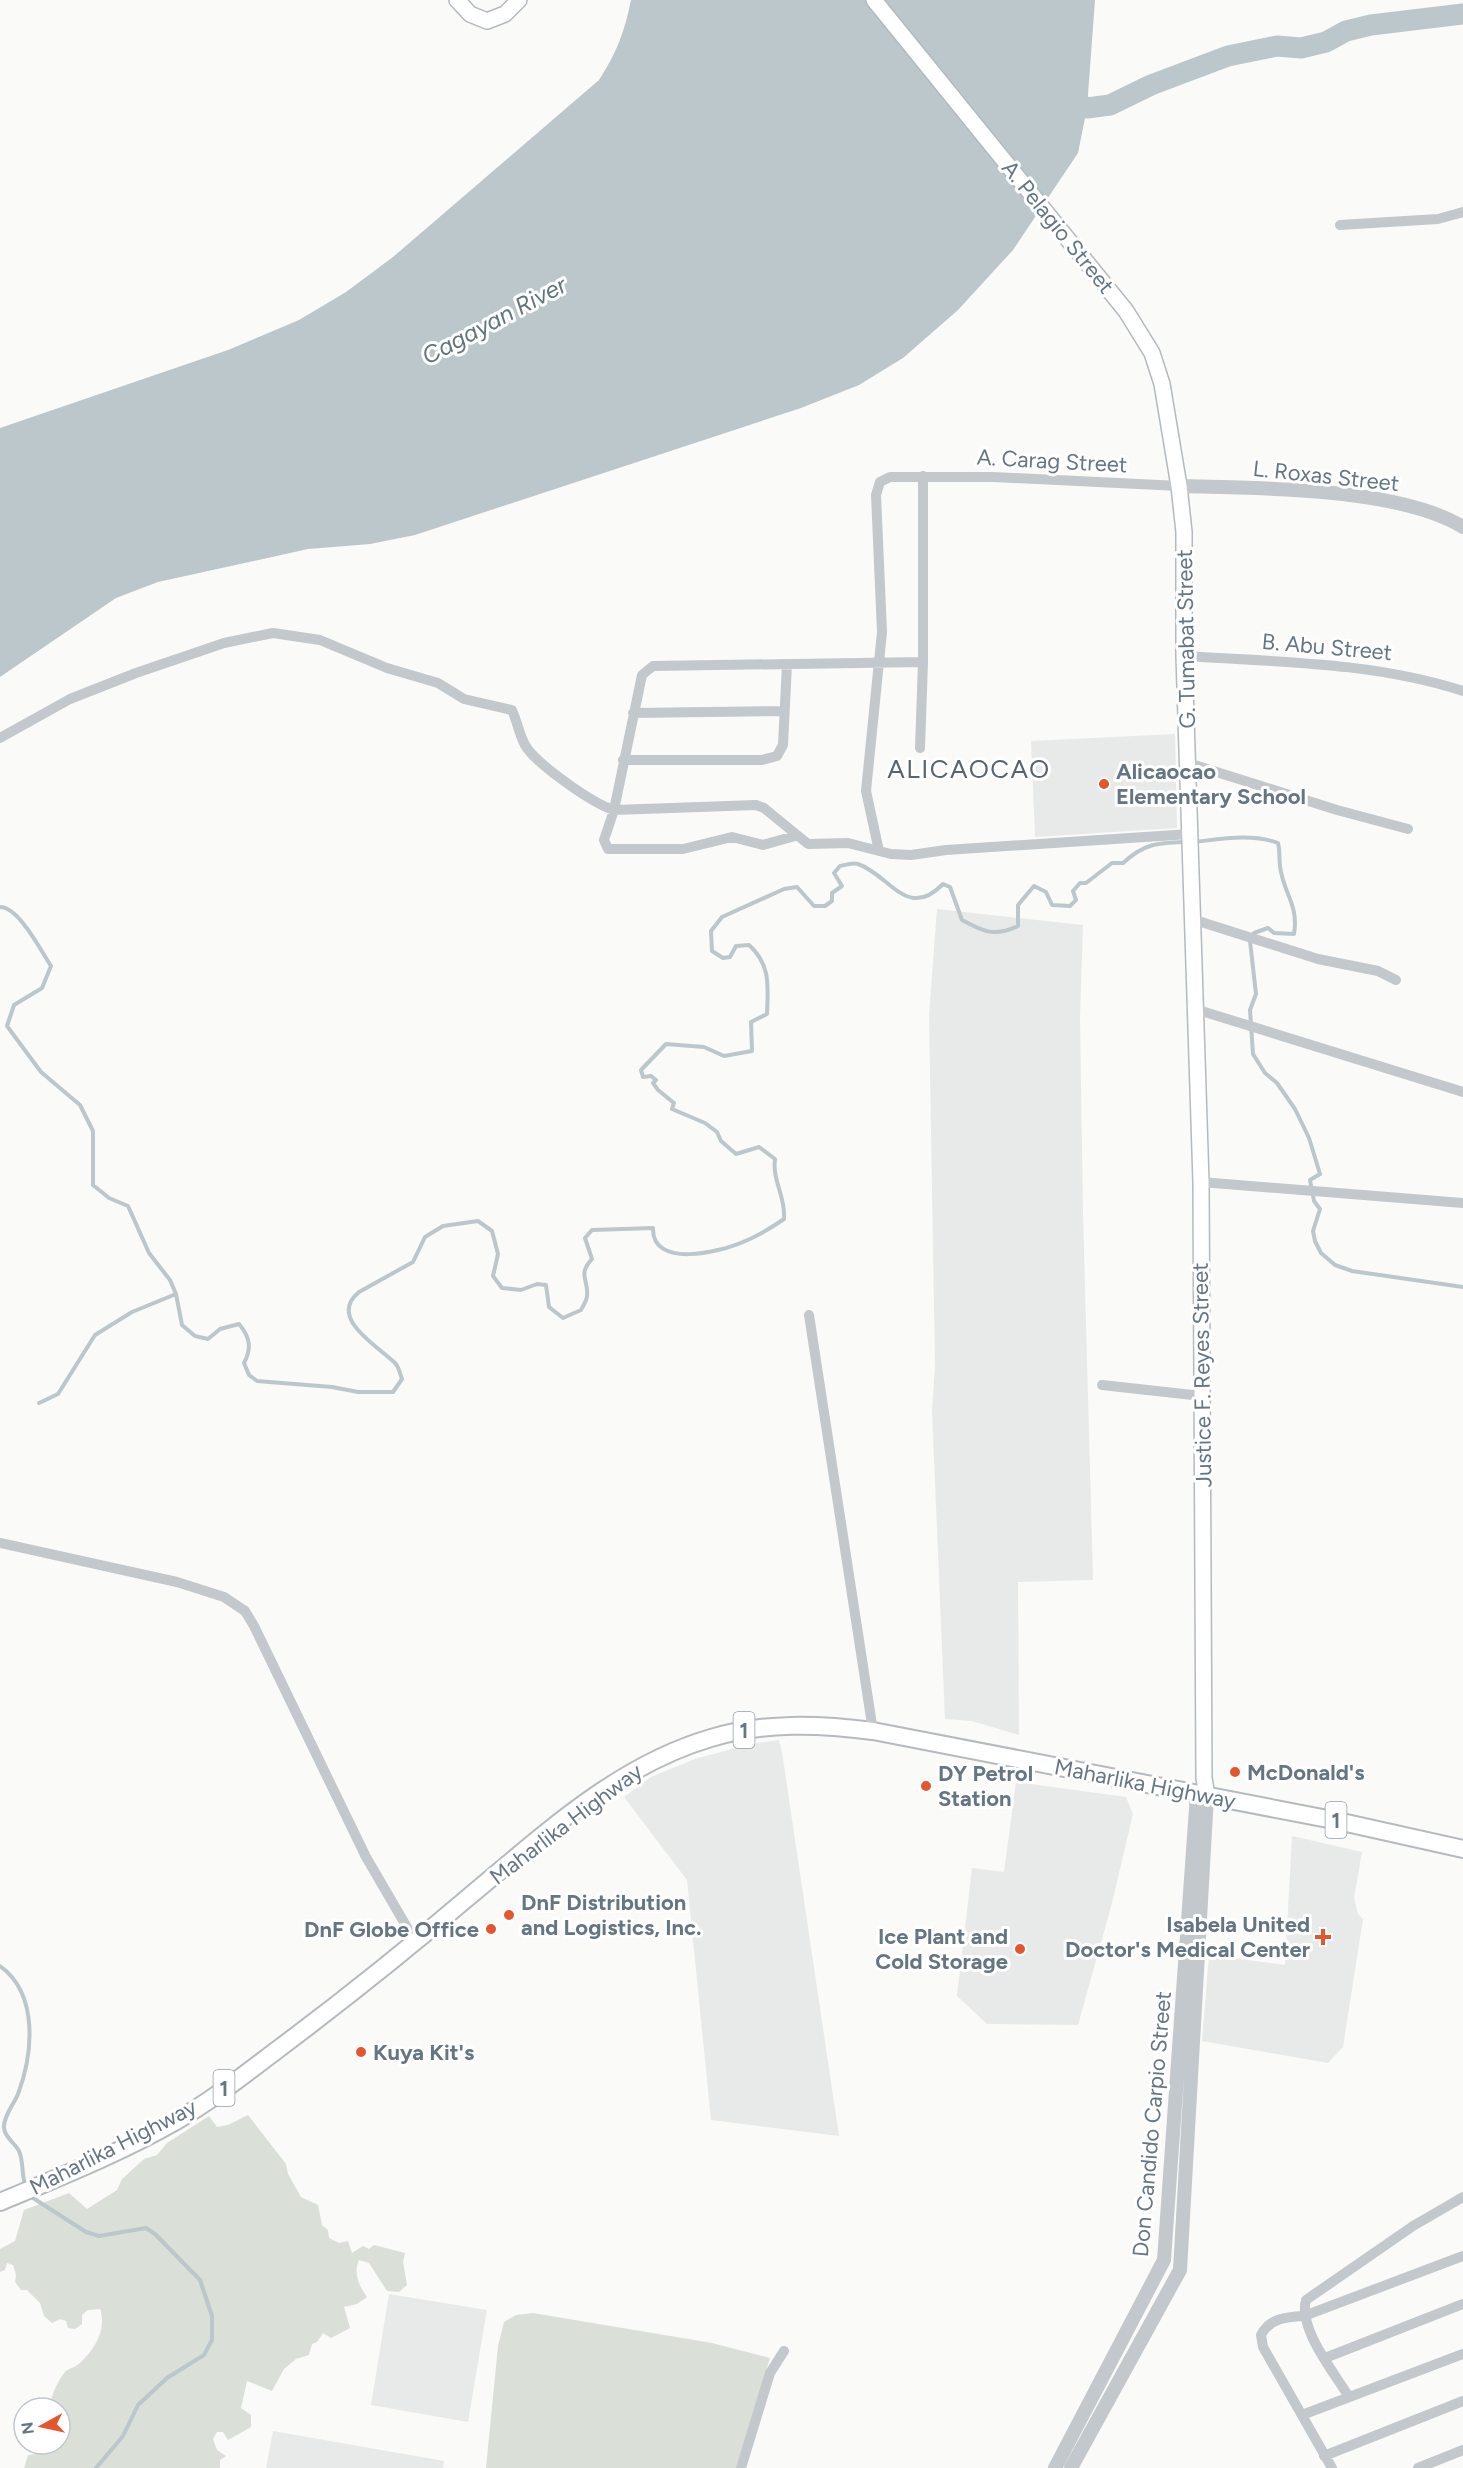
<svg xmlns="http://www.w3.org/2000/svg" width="1463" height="2468" viewBox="0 0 1463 2468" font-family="Figtree,sans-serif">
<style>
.built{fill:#e8e9e9}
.green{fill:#dadfd7}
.water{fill:#bbc7cb}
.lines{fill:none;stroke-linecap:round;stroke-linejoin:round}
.stream{stroke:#bbc7cb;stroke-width:4}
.river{stroke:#bbc7cb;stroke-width:21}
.secondary-casing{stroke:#b3babf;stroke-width:18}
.primary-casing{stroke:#b5babe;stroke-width:20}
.minor{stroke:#c3c8cc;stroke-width:10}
.tertiary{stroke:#c3c8cc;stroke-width:14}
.secondary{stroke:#fff;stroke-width:15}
.primary{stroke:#fff;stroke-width:16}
.poi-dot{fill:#e4572e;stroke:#fff;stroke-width:2}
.labels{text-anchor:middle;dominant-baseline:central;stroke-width:6;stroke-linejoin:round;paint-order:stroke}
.shield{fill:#fff;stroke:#939fa8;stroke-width:1.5}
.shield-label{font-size:21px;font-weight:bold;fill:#657683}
.street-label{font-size:22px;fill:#657683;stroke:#fff}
.poi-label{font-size:22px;font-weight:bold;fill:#657683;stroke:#fff;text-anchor:start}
.water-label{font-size:24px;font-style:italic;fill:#60757c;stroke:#fff}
.quarter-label{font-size:26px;letter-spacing:1.5px;fill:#57646e;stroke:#fff}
</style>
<rect width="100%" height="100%" fill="#fafaf8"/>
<path class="built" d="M1175,734L1177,828L1035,837L1031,741Z
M937,909L1083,925L1080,1018L1083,1213L1093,1580L1018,1582L1019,1735L972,1721L945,1719L932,1411L935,1364L929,1015Z
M779,1740L782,1752L839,2136L711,2120L687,1880L624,1797L651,1777L695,1759L746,1745Z
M1016,1782L1126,1797L1133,1814L1112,1903L1078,2025L987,2024L957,1996L972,1868L1004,1872Z
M1292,1836L1362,1852L1354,1898L1358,1914L1363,1919L1343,2047L1328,2063L1202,2041L1209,1955L1285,1965Z
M389,2294L487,2310L468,2422L371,2405Z
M273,2431L444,2461L443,2468H266Z"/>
<path class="green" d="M248,2115L286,2164L288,2174L301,2197L318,2205L322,2225L328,2230L329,2238L339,2243L348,2241L352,2253L363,2246L369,2249L374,2245L405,2253L403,2262L407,2285L399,2292L387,2291L369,2263L359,2260C353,2274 359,2285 367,2297L357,2304L344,2307L350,2328L331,2338L323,2333L317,2342L312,2344L309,2355L296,2359L284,2369L272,2391L247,2381L241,2408L251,2415V2427L228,2440L223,2432H217L213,2439L217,2450L226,2456L220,2460V2468H24L28,2455L45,2453L46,2444H60V2408H49C52,2395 56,2384 64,2373C68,2368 75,2368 80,2363C95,2349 107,2329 100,2309L88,2310L82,2315V2324L75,2329L68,2328L66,2321L60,2319L52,2323L44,2316L40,2303L27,2290H21L15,2282L16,2275L13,2265L7,2263L5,2270L0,2272V2249L15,2241L24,2210L69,2193L87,2209L117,2190L122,2179L144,2159L157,2155L167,2143L209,2116L217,2127L228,2125Z
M533,2313L712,2343L770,2358L736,2468H486L498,2346L504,2322L516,2315Z"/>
<path class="water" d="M631,0H1095L1087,108L1078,153L1013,250L958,310L903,358L859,385L801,408L415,535L370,544L308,549L158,582L116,598L0,677V428L228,350L299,320L346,292L393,257L599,80C616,54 625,31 631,0Z"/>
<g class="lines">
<path class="stream" d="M1194,842C1221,839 1252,833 1278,843C1280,851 1279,858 1280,866C1283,893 1299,904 1294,934L1274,933L1268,928L1254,933L1250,941L1256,994L1250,1010L1253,1054L1265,1073L1277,1083L1295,1109L1309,1138L1320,1174L1310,1180L1314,1201L1320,1209L1313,1231L1315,1241L1321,1253L1335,1265L1352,1271L1463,1287
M0,907C19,907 41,951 51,966L42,988L14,1005L7,1026L41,1072L80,1105L93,1131V1185L109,1198L128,1206L149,1253L170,1280L176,1294L182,1325L195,1336L208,1339L220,1329L239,1324C250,1337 252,1348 244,1363L249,1375L257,1381L332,1387L358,1392H393L402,1379C400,1374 399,1367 395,1363C378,1346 327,1318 359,1292L413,1262L425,1237L443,1226L478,1221L492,1231L498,1254L493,1276L502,1288L521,1290L537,1284L546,1285L549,1307L563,1318L581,1310C583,1306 587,1300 587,1296C589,1280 577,1275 592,1259L585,1238L592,1230L653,1228C652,1269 720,1252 743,1242C758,1236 771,1228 784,1219C786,1197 772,1181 775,1159L759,1147L736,1154L721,1141L717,1132L705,1123L672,1109L674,1103L658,1090L653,1083L656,1080L651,1076L643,1077L641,1070L666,1044L704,1047L724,1056L752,1051L751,1022L767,1014C768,986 771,965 749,945L736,946L730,957L723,958L712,951L711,931L722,917L784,889L797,887L814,906H825L832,901V893L842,886L834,873L840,866C845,865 853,862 858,864C890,875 907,921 943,884L950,887L962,920C984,932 994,937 1018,926V905L1034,886L1046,892L1052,905L1070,906L1076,900L1073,891L1080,883H1086L1112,863H1123C1145,843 1157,843 1187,842
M39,1403L58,1394L95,1335L132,1312L176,1294
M0,1966C39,1994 33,2054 18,2094C14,2104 3,2117 4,2128C5,2138 15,2143 19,2151C24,2162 21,2176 26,2187
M30,2194L33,2198L86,2232L99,2236L146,2228L155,2234L200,2280L212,2316V2340L204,2355L167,2378L138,2405L123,2436L96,2468"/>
<path class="river" d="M1063,95L1087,108L1110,105L1151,85L1228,56L1277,46L1301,48L1326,42L1346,31L1371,25L1463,14"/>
<defs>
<path id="secondary" d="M457,0L470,14L487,21L505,14L519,0
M874,0L1126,311L1152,353L1162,384L1179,486L1184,532V656L1201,1182L1204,1778L1207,1796"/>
<path id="primary" d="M0,2202C60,2177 120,2153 176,2121C211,2101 245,2074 277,2050C341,2002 404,1952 465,1900C540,1838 615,1766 711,1738C764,1722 818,1724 873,1731L1333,1820L1463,1849"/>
</defs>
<use href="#secondary" class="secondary-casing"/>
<use href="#primary" class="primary-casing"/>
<path class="minor" d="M1340,225L1438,219L1463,212
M1184,656C1278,662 1373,662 1463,691
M633,713L784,711
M0,738L70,699L136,673L224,643L273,633L320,640L387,668L438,683L464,699L512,710C517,721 519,734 525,745C535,763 593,804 614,810L756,805L764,808L808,844L848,843L891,854L911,855L946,850L1190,834
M920,748L923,662
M623,760H762L777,756L783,745L787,664
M1188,763L1337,810L1408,829
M795,836L763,845L732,837L683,849H608L604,840L614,810L642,675L653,666L923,662V476
M879,851L866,791L882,632L876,495L880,482L890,477H993L1179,486
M1192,919L1318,959L1378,971L1396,980
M1195,1009L1463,1092
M1201,1182L1463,1203
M809,1315L873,1731
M1102,1385L1202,1396
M0,1543L177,1582L224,1597L245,1611L254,1626L366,1857L415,1941
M1325,2358L1463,2304
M1349,2397C1334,2372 1298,2329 1306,2300L1413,2226L1463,2197
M1302,2415L1463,2354
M1324,2456L1463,2401
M741,2468L770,2373L784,2351
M1332,2468L1263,2347L1261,2335C1270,2318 1286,2317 1304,2316L1463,2256
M1418,2468L1463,2450"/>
<path class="tertiary" d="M1179,486C1258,488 1397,487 1463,527
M1055,2468L1164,2260L1197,1794
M1071,2468L1180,2270L1207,1796"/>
<use href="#secondary" class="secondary"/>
<use href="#primary" class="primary"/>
</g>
<g class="poi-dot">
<circle cx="1104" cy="784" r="6"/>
<circle cx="1235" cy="1772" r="6"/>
<circle cx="926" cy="1786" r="6"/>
<circle cx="509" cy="1915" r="6"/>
<circle cx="491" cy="1929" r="6"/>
<path d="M1320 1928h6v6h6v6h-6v6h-6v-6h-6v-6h6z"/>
<circle cx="1020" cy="1949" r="6"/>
<circle cx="361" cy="2052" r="6"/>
</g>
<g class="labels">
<g class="shield">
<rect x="733.5" y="1712" width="21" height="36" rx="4.5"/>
<rect x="1325.5" y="1802" width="21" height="36" rx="4.5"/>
<rect x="213.5" y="2070" width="21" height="36" rx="4.5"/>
</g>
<g class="shield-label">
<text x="744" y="1730">1</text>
<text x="1336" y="1820">1</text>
<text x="224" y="2088">1</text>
</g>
<g class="street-label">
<text transform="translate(1058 227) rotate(51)">A. Pelagio Street</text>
<text transform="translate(1052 461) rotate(3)">A. Carag Street</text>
<text transform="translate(1326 476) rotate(6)">L. Roxas Street</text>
<text transform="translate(1186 639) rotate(-91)">G. Tumabat Street</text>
<text transform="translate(1327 647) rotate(5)">B. Abu Street</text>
<text transform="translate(1202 1375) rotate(-91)">Justice F. Reyes Street</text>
<text transform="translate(1145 1784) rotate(11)">Maharlika Highway</text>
<text transform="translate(566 1824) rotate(-37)">Maharlika Highway</text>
<text transform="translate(1152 2124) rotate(-85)">Don Candido Carpio Street</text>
<text transform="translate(113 2147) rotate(-27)">Maharlika Highway</text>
</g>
<g class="poi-label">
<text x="1116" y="771">Alicaocao<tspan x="1116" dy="25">Elementary School</tspan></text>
<text x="1247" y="1772">McDonald's</text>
<text x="938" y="1773">DY Petrol<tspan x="938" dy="25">Station</tspan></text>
<text x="521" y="1902">DnF Distribution<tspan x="521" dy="25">and Logistics, Inc.</tspan></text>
<text x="1310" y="1924" text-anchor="end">Isabela United<tspan x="1310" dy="25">Doctor's Medical Center</tspan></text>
<text x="479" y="1929" text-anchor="end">DnF Globe Office</text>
<text x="1008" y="1936" text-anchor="end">Ice Plant and<tspan x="1008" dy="25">Cold Storage</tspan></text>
<text x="373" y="2052">Kuya Kit's</text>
</g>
<g class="water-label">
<text transform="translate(494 320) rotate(-28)">Cagayan River</text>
</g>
<g class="quarter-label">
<text x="969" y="769">ALICAOCAO</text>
</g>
</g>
<g transform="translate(42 2426) rotate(262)"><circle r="28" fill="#ffffff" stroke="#c1c8cd" stroke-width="1.5"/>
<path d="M0-4.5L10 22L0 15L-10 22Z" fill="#e4572e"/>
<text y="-9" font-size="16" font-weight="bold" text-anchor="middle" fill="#657683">N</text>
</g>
</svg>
